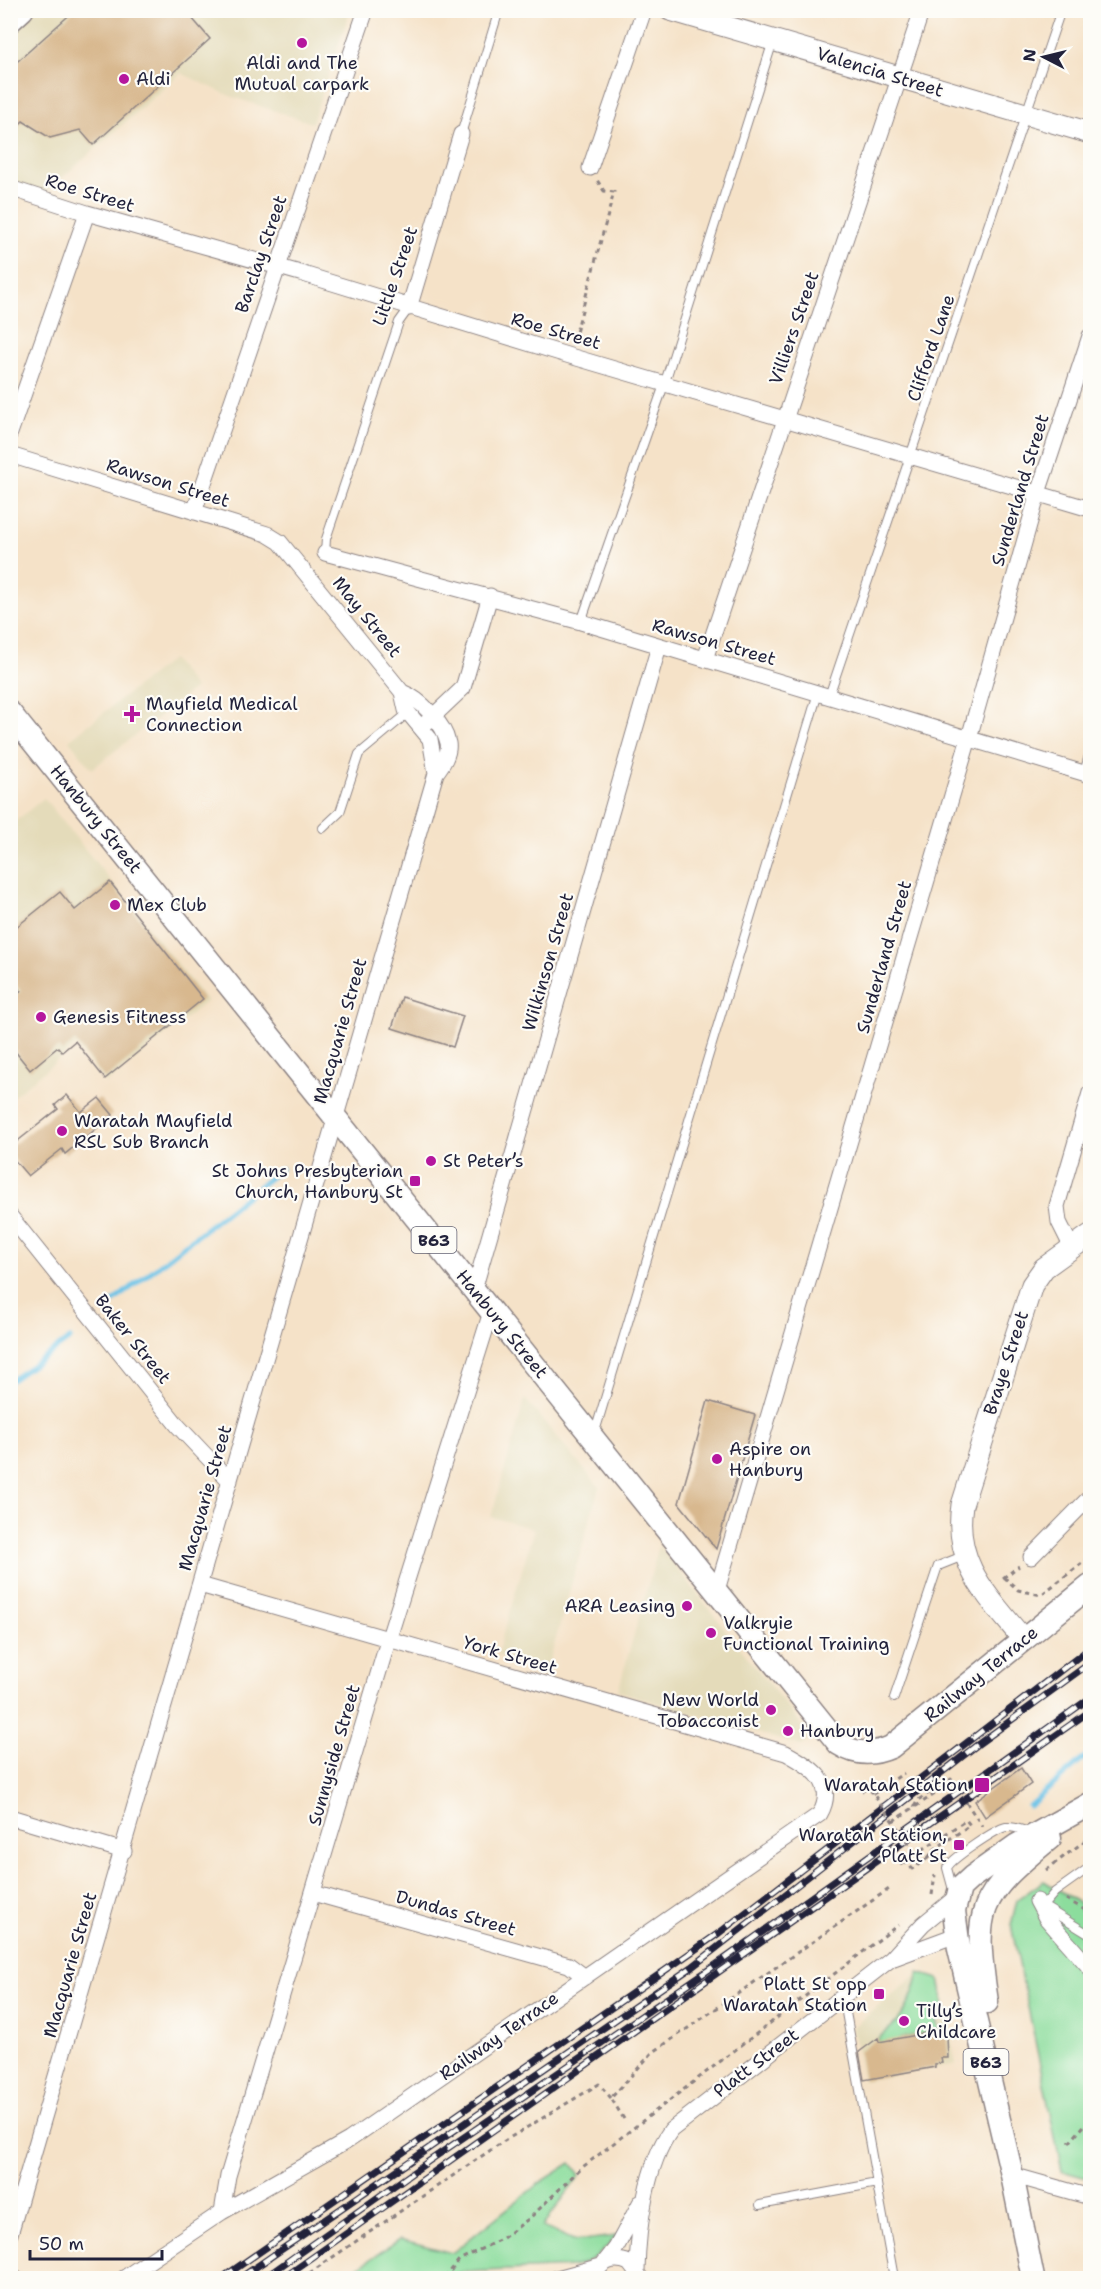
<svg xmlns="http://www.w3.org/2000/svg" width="1101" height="2289" viewBox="0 0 1101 2289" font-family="'Shantell Sans',sans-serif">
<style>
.built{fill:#e4dbba}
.green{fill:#8cdd9d;stroke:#57806c;stroke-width:1.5}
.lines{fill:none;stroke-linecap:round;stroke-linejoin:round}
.stream{stroke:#68c1e6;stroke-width:5}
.building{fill:#d8b88e}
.lane-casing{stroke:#8c8282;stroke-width:10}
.street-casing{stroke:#8c8282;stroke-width:17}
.secondary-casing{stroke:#8c8282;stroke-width:23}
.primary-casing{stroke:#8c8282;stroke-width:25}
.path{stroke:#8c8282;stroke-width:3;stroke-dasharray:4.5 4.5;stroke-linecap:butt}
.lane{stroke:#fff;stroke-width:8}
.street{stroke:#fff;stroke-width:15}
.secondary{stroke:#fff;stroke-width:21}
.primary{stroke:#fff;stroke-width:22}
.rail-casing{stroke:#22223b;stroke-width:7}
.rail{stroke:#fdfcf7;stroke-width:4.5;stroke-dasharray:14;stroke-linecap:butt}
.path-bridge{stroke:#8c8282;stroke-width:3;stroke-dasharray:4.5 4.5;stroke-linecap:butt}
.poi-dot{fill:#b5179e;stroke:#fdfcf7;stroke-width:2}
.labels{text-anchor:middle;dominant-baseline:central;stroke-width:4.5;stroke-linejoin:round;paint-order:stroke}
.shield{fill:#fdfcf7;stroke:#646373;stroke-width:1.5}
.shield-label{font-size:16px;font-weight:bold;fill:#22223b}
.poi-label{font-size:18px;fill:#22223b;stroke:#fdfcf7;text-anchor:start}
.street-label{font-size:18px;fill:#22223b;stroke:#fdfcf7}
</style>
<rect width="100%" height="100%" fill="#fdfcf7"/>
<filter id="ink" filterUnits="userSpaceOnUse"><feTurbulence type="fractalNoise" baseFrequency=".0167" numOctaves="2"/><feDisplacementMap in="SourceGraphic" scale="12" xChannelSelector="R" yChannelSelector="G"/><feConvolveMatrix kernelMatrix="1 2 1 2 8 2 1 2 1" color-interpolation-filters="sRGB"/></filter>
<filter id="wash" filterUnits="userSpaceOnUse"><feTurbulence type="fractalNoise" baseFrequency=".008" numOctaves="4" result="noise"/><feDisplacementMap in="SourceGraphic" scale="24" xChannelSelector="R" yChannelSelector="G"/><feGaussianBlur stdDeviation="1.35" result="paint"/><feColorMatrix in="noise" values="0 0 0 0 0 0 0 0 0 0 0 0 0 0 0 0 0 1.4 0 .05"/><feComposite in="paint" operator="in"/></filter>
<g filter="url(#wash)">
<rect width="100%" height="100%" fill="#f5e2c8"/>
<path class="built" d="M11,11H350L312,123L230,96L181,73L46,192L11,184Z
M172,659L195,688L92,769L69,740Z
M44,798L207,1001L106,1083L76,1045L11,1098V825Z
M525,1399L599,1487L547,1670L497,1655L534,1529L491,1517Z
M659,1546L812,1738L801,1746L618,1691Z
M919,1973L939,1979L956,2064L863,2081L853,2027Z"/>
<path class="green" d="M1044,1881L1090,1910V2179L1062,2171L1011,1925L1017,1900Z
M919,1973L939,1979L946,2014L935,2017L939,2031L901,2038L880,2049L878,2038C905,2019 911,2003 919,1973Z
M571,2163L580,2175L542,2227L576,2241L616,2236C603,2253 593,2261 573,2267L464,2272L441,2278L344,2277L400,2239L452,2253L538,2184Z"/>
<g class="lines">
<path class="stream" d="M744,11V10
M114,1301L281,1169
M10,1381L70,1339
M1029,1806L1090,1753"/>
</g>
<g id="blocks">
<path class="building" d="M75,10H185L210,39L93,145L80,130L50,138L23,121L10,133V68Z
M110,882L203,999L105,1079L75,1041L62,1052L58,1047L30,1070L10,1045V999L21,991L10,978V932L60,892L75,910Z
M402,997L463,1016L453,1047L392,1028Z
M67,1095L81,1112L99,1098L113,1115L65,1154L62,1149L28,1176L10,1155V1147L58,1109L55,1105Z
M708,1401L755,1415L716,1549L679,1503Z
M1021,1768L1031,1784L985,1817L975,1801Z
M944,2030L947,2037L948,2058H941L942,2063L935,2064V2067L864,2080L859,2052L878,2038L879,2042Z"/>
</g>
</g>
<g filter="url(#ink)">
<use href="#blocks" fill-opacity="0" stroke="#8c8282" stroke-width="1.5"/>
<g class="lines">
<defs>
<path id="lane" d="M461,134L499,10
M325,553L326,539L399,322L409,308
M581,622L665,382L773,41
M829,696L1061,10
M1084,773L1090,752
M323,828L340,812L359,754L408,713
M594,1435L818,693
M894,1698L938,1566L963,1556
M1090,1867L1055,1892L1043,1906L1090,1935
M953,1890L947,1868C951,1859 996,1829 1006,1827C1014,1826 1022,1830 1030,1832
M843,1996L894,2278
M760,2205L877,2183"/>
<path id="street" d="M590,168L644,10
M10,188L87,213L300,273L570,356L1090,509
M409,308L461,134
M10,433L87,213
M10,455L267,534L280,542L402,692L406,710L430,739L436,773
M194,512L366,10
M325,553L581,622L1090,775
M705,659L922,10
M426,723L463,688L490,596
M10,1216L178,1426L230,1481
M1072,1248L1059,1222L1057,1206L1090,1093
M474,1290L659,646
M1031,1557L1090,1497
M717,1590L969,738L1038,493L1090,336
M10,1817L124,1851
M313,1893L569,1965L585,1977
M1037,1901L1046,1918L1090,1968
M894,1958L956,1935
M1012,2175L1090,2197
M222,2212L228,2176L388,1641L491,1312
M10,2234L436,773C442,765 450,754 448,743C444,723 420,699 402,692
M604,2263L616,2248L640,2203
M637,2270C638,2229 646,2164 671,2130L891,1959L923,1924L956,1897
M10,2277L15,2278
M124,2278L222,2212L349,2140L820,1814C837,1783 812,1767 786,1753L200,1585
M557,2278L601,2266
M594,2278C599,2262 613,2256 629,2263L640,2277"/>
<path id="secondary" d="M670,10L1090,133
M1022,1638C988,1596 953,1564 962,1505L1032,1285L1044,1268L1090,1235"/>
<path id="primary" d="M10,21L22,10
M10,713L839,1744C856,1755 873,1755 891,1747L1090,1586
M987,2002C973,1908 977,1898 1050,1838
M1033,2278L1012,2175L959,1949L954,1911L960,1888L972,1877L1017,1845L1090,1804"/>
</defs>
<use href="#lane" class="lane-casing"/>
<use href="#street" class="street-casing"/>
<use href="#secondary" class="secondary-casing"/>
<use href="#primary" class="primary-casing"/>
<path class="path" d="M574,340L614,192L604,191L597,180
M1004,1577L1018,1590L1041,1595L1090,1557
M1003,1578L1019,1566
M862,1791L868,1784
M873,1794L904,1773
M966,1802L982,1826
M914,1807L918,1800L951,1779L956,1787
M893,1821L938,1792
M905,1864L908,1862L912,1869L928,1858L935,1863
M900,1865L966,1820L970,1825L935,1849L928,1858
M1046,1870L1090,1837
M932,1895L935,1875
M1066,1899L1090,1913
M624,2119L611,2098L652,2053L889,1889
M1069,2143L1090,2119
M302,2278L501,2143L599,2084L611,2098
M445,2278L459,2260L503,2238L531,2217L580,2169L898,1925"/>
<use href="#lane" class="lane"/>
<use href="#street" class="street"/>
<use href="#secondary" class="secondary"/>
<use href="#primary" class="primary"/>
<defs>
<path id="rail" d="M222,2278L719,1933L1090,1648
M240,2278L692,1967L977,1745L1090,1663
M264,2278L429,2161L723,1960L1090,1698
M283,2278L1090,1711"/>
</defs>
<use href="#rail" class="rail-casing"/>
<use href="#rail" class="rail"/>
<path class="path-bridge" d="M862,1791L869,1788L916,1854"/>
</g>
</g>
<g class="poi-dot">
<circle cx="302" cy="43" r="6"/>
<circle cx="124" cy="79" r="6"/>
<path d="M129 705h6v6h6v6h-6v6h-6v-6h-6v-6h6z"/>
<circle cx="115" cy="905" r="6"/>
<circle cx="41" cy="1017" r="6"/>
<circle cx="62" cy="1131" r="6"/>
<circle cx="431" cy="1161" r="6"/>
<rect x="409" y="1175" width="12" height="12" rx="3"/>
<circle cx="717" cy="1459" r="6"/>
<circle cx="687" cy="1606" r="6"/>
<circle cx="711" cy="1633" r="6"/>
<circle cx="771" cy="1710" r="6"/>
<circle cx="788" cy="1731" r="6"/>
<rect x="974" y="1777" width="16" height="16" rx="3"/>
<rect x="953" y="1839" width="12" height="12" rx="3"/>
<rect x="873" y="1988" width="12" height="12" rx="3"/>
<circle cx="904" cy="2021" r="6"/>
</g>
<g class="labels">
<g class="shield">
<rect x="411.5" y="1227" width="45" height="26" rx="4.5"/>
<rect x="963.5" y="2049" width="45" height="26" rx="4.5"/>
</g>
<g class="shield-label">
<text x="434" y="1240">B63</text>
<text x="986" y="2062">B63</text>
</g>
<g class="poi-label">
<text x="302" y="63" text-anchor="middle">Aldi and The<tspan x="302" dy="21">Mutual carpark</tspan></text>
<text x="136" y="79">Aldi</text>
<text x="146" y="704">Mayfield Medical<tspan x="146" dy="21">Connection</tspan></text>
<text x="127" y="905">Mex Club</text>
<text x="53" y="1017">Genesis Fitness</text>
<text x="74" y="1121">Waratah Mayfield<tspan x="74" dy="21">RSL Sub Branch</tspan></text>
<text x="443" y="1161">St Peter’s</text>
<text x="403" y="1171" text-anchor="end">St Johns Presbyterian<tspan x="403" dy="21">Church, Hanbury St</tspan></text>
<text x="729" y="1449">Aspire on<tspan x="729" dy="21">Hanbury</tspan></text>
<text x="675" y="1606" text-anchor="end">ARA Leasing</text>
<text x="723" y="1623">Valkryie<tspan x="723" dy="21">Functional Training</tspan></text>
<text x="759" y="1700" text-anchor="end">New World<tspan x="759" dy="21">Tobacconist</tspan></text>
<text x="800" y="1731">Hanbury</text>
<text x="968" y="1785" text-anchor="end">Waratah Station</text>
<text x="947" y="1835" text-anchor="end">Waratah Station,<tspan x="947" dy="21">Platt St</tspan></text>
<text x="867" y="1984" text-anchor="end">Platt St opp<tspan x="867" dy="21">Waratah Station</tspan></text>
<text x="916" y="2011">Tilly’s<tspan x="916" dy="21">Childcare</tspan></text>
</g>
<g class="street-label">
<text transform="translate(880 72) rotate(17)">Valencia Street</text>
<text transform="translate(90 193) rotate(17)">Roe Street</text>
<text transform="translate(261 254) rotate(-71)">Barclay Street</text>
<text transform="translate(395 276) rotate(-71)">Little Street</text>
<text transform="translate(794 328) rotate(-71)">Villiers Street</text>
<text transform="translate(556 331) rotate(16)">Roe Street</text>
<text transform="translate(931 348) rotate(-71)">Clifford Lane</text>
<text transform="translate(168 483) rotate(17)">Rawson Street</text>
<text transform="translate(1020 490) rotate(-73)">Sunderland Street</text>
<text transform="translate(367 617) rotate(51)">May Street</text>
<text transform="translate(714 642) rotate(16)">Rawson Street</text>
<text transform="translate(96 819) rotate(51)">Hanbury Street</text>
<text transform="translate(884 957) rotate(-74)">Sunderland Street</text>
<text transform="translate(548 962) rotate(-74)">Wilkinson Street</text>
<text transform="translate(340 1031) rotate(-74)">Macquarie Street</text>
<text transform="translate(502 1324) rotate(51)">Hanbury Street</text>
<text transform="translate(133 1339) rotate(51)">Baker Street</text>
<text transform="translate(1006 1363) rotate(-72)">Braye Street</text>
<text transform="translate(205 1498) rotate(-74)">Macquarie Street</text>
<text transform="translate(510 1655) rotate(16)">York Street</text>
<text transform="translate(981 1674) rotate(-39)">Railway Terrace</text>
<text transform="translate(334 1755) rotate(-74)">Sunnyside Street</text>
<text transform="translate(456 1913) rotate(16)">Dundas Street</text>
<text transform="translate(70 1965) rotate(-74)">Macquarie Street</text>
<text transform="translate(499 2036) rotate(-35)">Railway Terrace</text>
<text transform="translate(756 2063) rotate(-37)">Platt Street</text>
</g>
</g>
<rect width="1101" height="2289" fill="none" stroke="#fdfcf7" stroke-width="36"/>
<g transform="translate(1044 57) rotate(277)" stroke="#fdfcf7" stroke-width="4.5" paint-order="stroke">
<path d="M0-4.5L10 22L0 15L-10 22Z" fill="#22223b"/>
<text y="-9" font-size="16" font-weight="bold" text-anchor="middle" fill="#22223b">N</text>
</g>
<path d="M30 2250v9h132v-9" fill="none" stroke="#22223b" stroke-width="3"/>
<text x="39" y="2250" font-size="18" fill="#22223b" stroke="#fdfcf7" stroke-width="4.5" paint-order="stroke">50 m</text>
</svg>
